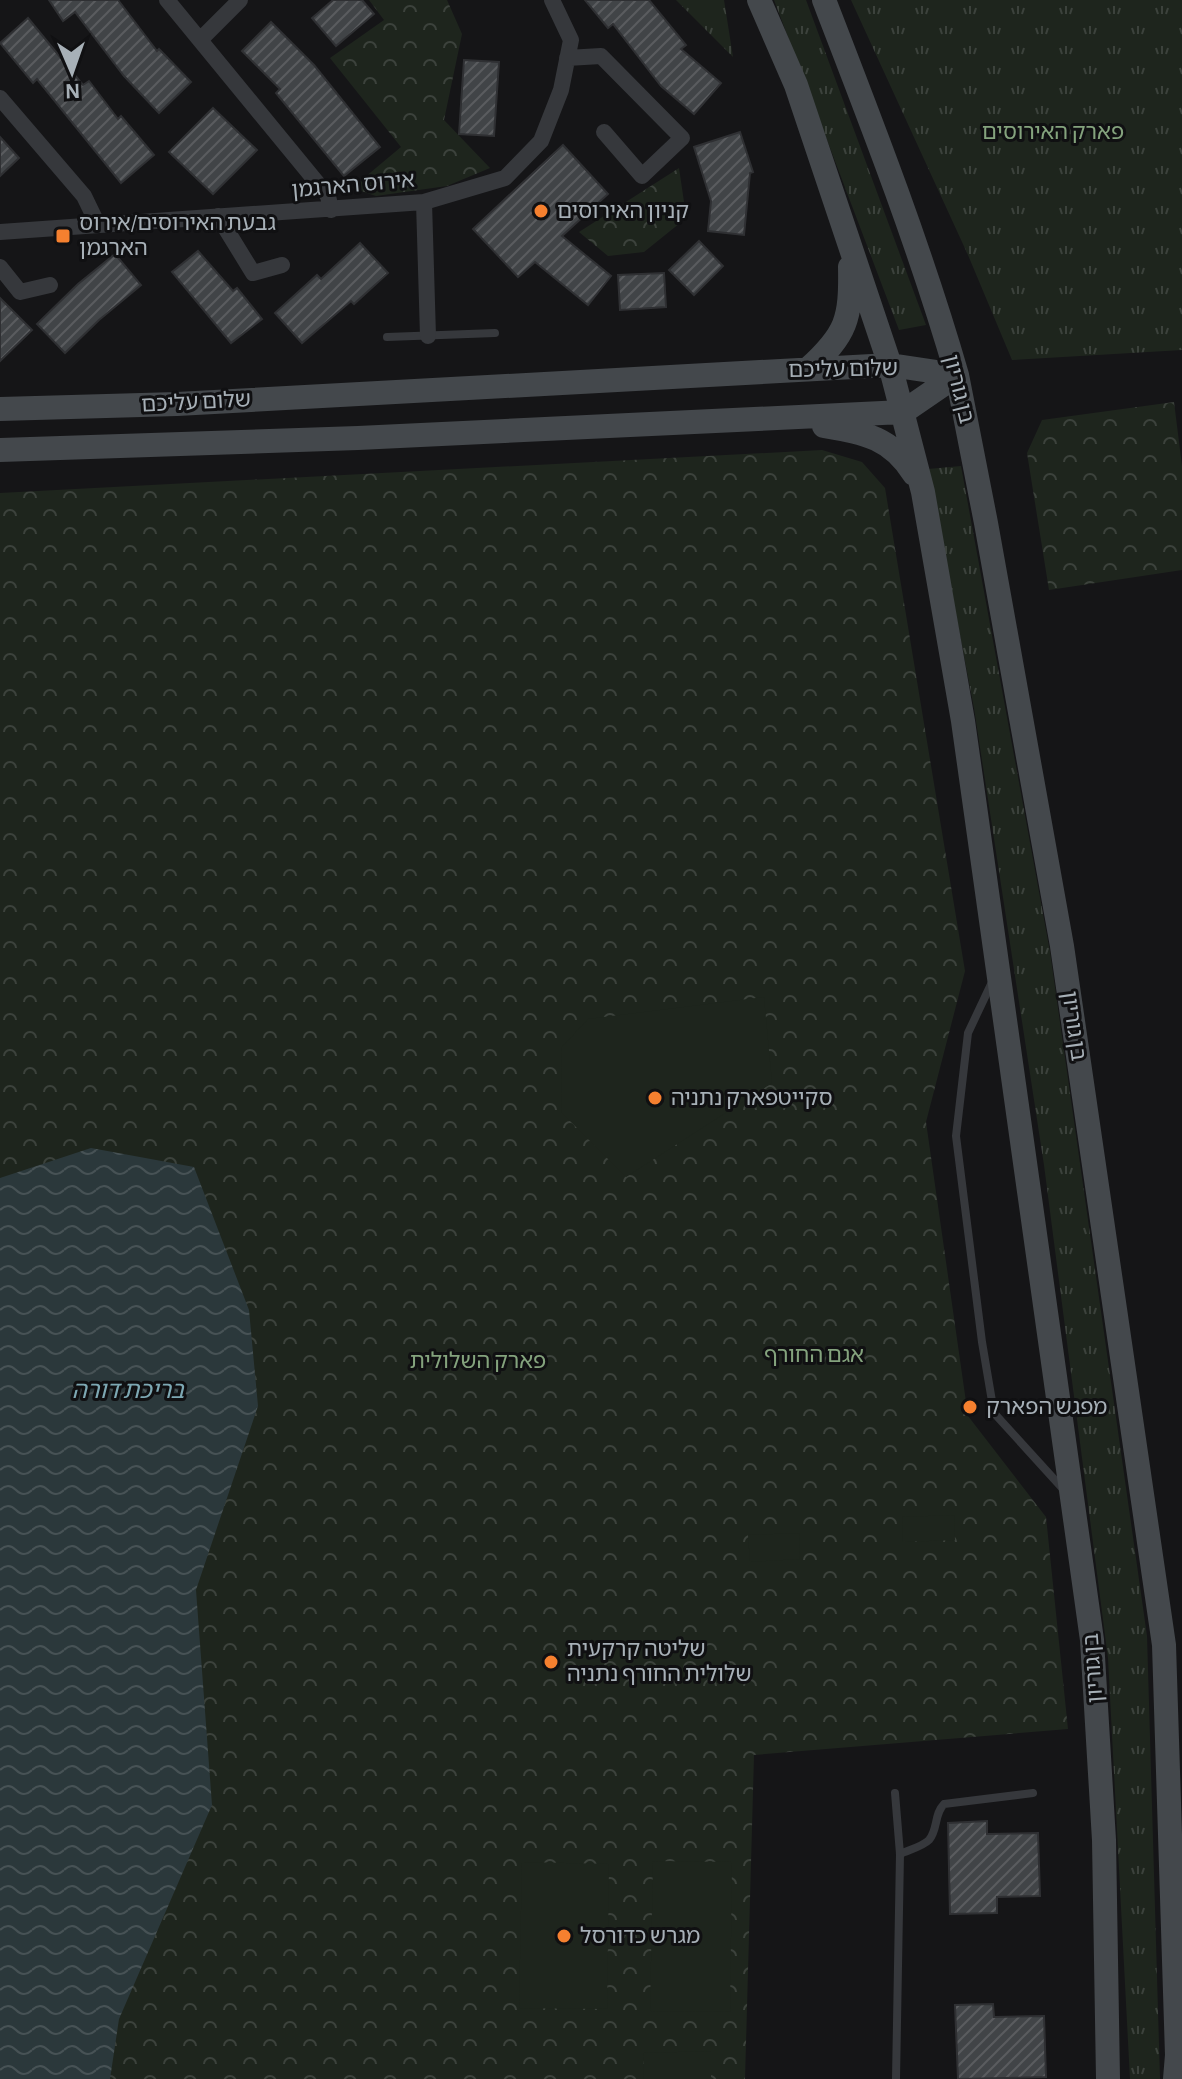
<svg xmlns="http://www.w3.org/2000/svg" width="1182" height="2079" viewBox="0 0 1182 2079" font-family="'Alegreya Sans','Noto Sans Hebrew',sans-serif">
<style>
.grass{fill:url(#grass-tufts)}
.park{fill:url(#park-crowns)}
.pitch{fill:#1e251d}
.water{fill:url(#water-waves)}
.building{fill:url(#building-hatch);stroke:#2f3033;stroke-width:2}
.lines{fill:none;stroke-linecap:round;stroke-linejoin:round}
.service{stroke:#36383c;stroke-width:8}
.minor{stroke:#36383c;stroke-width:16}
.secondary{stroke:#44484c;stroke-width:24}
.poi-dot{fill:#f5802f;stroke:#101012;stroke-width:3}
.labels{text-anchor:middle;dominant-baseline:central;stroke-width:6;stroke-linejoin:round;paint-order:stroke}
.park-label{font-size:22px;fill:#84a37d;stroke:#101012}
.street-label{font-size:22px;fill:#a7b0b7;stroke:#101012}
.poi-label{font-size:22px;fill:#a7b0b7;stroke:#101012;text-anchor:start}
.water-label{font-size:24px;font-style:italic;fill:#7da8b3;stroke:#101012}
</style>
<defs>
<pattern id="grass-tufts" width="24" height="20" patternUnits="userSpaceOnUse" patternTransform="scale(2)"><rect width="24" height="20" fill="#1e251d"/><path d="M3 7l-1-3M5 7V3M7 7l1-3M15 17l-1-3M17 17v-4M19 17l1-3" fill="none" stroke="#3c423c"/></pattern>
<pattern id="park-crowns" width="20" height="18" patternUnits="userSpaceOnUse" patternTransform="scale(2)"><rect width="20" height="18" fill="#1e251d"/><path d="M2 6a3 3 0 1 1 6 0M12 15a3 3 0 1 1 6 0" fill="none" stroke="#3c423c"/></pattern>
<pattern id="water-waves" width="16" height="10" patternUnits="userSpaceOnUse" patternTransform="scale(2)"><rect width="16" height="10" fill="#2b383b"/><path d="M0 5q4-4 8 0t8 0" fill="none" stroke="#475255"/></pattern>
<pattern id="building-hatch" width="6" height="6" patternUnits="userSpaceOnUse" patternTransform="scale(2)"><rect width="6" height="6" fill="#414447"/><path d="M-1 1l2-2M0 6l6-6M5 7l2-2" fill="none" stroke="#5a5c5f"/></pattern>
</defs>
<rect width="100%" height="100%" fill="#151517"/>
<path class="grass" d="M676,0H724L733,57Z
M774,0H806L926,325L899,330Z
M851,0H1182V350L1012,360L968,255Z
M961,466L1050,952L1147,1636L1160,2079H1130L1108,1658L1044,1165L974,708L928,469Z"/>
<path class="park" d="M369,0H447L462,34L444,120L490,168L447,186L376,196L352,188L401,147L330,58L384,20Z
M679,168L684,202L680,223L644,252L608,256L579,232Z
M1174,402L1182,466V570L1049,590L1027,453L1042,420Z
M822,450L862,462L885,488L965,971L926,1122L968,1416L1046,1517L1068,1729L754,1755L745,2079H0V493Z"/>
<path class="pitch" d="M764,997L772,1083L626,1177L562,1113L561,1048L588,1019Z
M954,1515L955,1540L903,1542L902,1517Z
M799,1533L800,1559L750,1562L748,1535Z
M653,1861L732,1862L730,2012L650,2011Z
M522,1862L609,1864L607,2009L519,2008Z
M711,2051V2079H644L643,2053Z"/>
<path class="water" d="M91,1148L194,1167L249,1310L258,1406L196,1590L212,1805L119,2019L110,2079H0V1178Z"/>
<path class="building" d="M49,0H118L157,51L159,49L191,82L159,113L124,76L75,12L63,21Z
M333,0H362L374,14L336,46L312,18Z
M585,0H649L686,45L681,49L721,83L694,114L661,86L613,24L608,28Z
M28,18L83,85L89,81L118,119L121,116L154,155L121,183L37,79L33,83L0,43Z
M271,22L314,65L380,147L344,176L276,93L280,89L242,51Z
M464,60L499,62L494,136L459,134Z
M213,108L257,150L213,194L169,152Z
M740,132L753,172L750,173L744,235L708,231L711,201L694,147Z
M0,137L19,158L0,176Z
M563,145L608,194L562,236L611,276L588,305L535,262L518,277L473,229Z
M699,241L723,266L694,295L669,270Z
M360,243L388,273L354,304L351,301L302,343L275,313L317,275L321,279Z
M198,251L233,291L237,288L262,319L231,343L172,272Z
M115,254L141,285L99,320L65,353L37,324L78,284Z
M664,273L666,307L620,310L618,275Z
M0,298L32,330L0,361Z
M987,1821V1834L1038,1833L1040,1896L997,1897V1913L950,1914L948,1823Z
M993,2004L994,2017L1044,2016L1046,2077L958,2079L955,2005Z"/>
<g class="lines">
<path class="service" d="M387,337L495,333
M993,980L968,1033L956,1136L982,1342L994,1413L1064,1490
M895,1793L900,1854L896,2079
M900,1854C908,1850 922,1847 929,1840C938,1830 934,1814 944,1804L1033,1793"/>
<path class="minor" d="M167,0L328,196L331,210
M200,40L240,0
M567,58L601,56L682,138L642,176L604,132
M0,98L84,196L98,225
M424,202L428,336
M218,216L253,273L282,265
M0,232L424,202L505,178L541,141L561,90L571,40L552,0
M0,267L20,292L50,285"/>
<path class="secondary" d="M759,0L796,85L890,365L923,492L963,721L1092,1640L1104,1840L1108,2079
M824,0C872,124 920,247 957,375L986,523L1062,946L1164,1645L1177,2055L1175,2079
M808,369C847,334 851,319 850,267
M0,409L177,404L890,365L957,375
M824,426C864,433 891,437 914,474
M0,450L358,438L903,412L957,375"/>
</g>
<g class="poi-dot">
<circle cx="541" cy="211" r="8"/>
<rect x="55" y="228" width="16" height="16" rx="4"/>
<circle cx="655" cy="1098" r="8"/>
<circle cx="970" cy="1407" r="8"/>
<circle cx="551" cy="1662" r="8"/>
<circle cx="564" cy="1936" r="8"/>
</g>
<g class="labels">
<g class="park-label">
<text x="1053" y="132">פארק האירוסים</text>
<text x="814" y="1355">אגם החורף</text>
<text x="478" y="1361">פארק השלולית</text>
</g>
<g class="street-label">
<text transform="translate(353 185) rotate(-5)">אירוס הארגמן</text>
<text transform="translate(843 369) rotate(-1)">שלום עליכם</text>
<text transform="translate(959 389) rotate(76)">בן גוריון</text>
<text transform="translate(196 402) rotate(-3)">שלום עליכם</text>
<text transform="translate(1074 1026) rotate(82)">בן גוריון</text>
<text transform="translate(1093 1668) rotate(-94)">בן גוריון</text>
</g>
<g class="poi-label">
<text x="557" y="211">קניון האירוסים</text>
<text x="79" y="223">גבעת האירוסים/אירוס<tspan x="79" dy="25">הארגמן</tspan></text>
<text x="671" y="1098">סקייטפארק נתניה</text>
<text x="986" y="1407">מפגש הפארק</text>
<text x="567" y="1649">שליטה קרקעית<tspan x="567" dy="25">שלולית החורף נתניה</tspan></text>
<text x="580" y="1936">מגרש כדורסל</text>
</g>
<g class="water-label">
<text x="128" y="1391">בריכת דורה</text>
</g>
</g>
<g transform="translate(72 72) rotate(178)" stroke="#101012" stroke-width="6" paint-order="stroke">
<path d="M0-6L14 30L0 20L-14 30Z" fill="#a7b0b7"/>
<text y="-12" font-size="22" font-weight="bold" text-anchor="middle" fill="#a7b0b7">N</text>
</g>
</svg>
